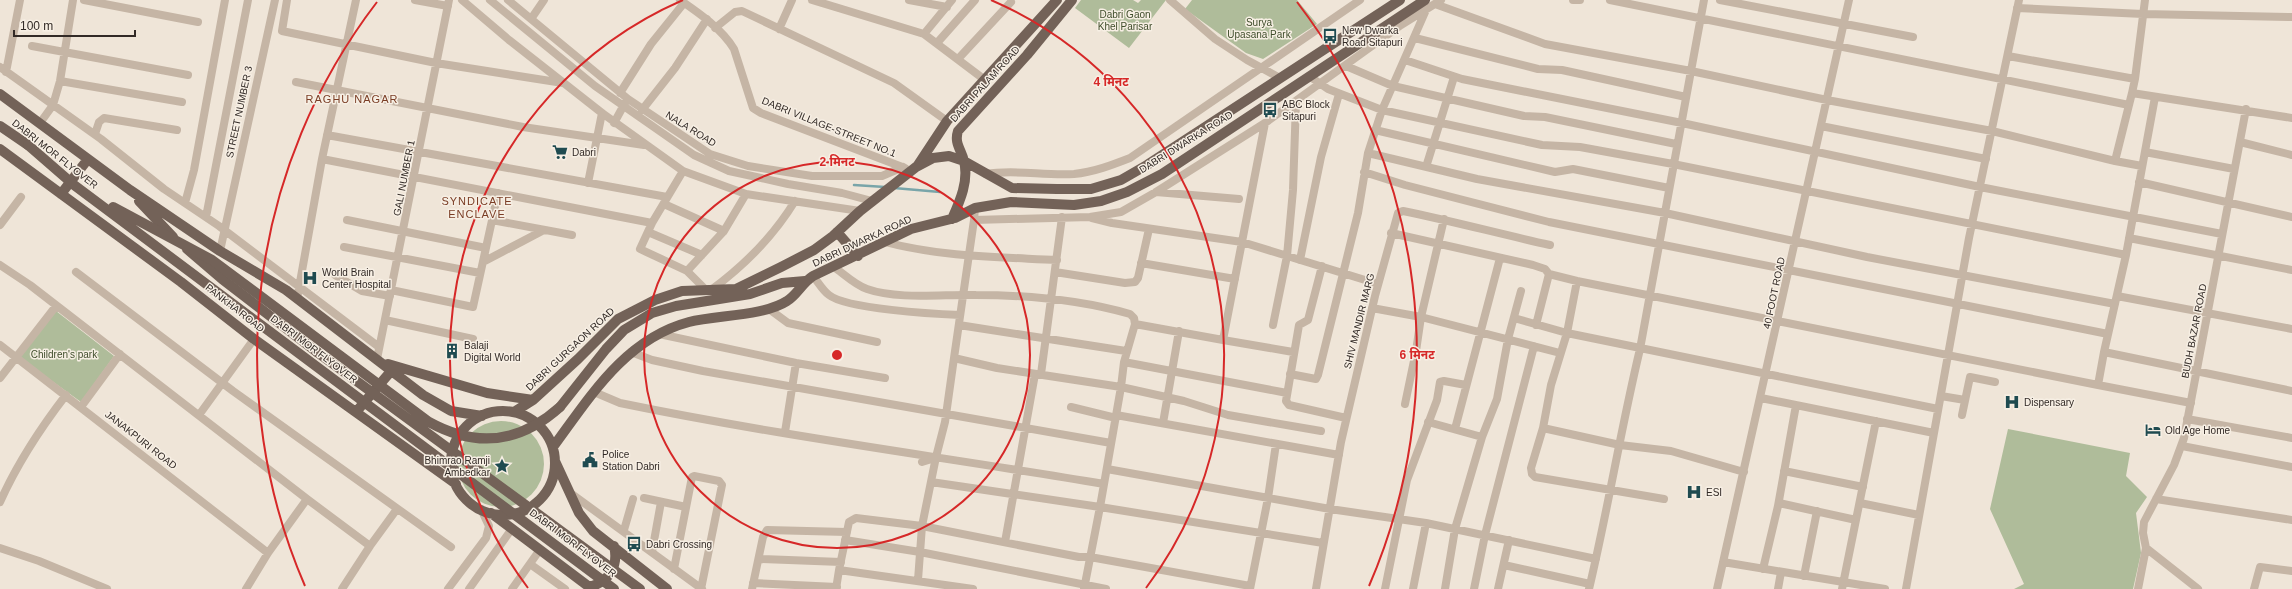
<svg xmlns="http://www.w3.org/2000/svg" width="2292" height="589" viewBox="0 0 2292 589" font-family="Helvetica,'Noto Sans Devanagari',sans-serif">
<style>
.green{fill:#afbc9a}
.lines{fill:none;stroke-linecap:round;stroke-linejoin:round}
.stream{stroke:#79a5a9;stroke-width:2.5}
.minor{stroke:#c5b5a5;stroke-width:8}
.major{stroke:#736258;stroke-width:10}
.major-bridge{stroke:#736258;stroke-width:10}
.ring{fill:none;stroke:#d62828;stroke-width:2}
.labels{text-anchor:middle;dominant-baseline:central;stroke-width:3;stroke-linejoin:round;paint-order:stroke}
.park-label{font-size:10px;fill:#404e2c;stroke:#f7efe4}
.poi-label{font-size:10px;fill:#322a26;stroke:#f7efe4;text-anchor:start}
.street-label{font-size:10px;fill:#322a26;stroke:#f7efe4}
.neighbourhood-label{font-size:11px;letter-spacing:1px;fill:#7a3d25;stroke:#f7efe4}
.centre{fill:#d62828;stroke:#f7efe4;stroke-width:2}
.ring-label{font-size:12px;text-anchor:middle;font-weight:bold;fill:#d62828;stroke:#f7efe4;stroke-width:3;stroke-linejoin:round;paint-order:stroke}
</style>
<rect width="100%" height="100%" fill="#efe5d8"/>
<path class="green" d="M1081,0H1133L1138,3L1141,0H1166L1129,48L1075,8Z
M1192,0H1297L1317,24L1263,59L1246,53L1185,9Z
M56,311L114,356L81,402L19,357Z
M458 464a43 43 0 1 1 86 0a43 43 0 1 1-86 0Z
M2008,429L2130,453L2126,476L2147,497L2136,513L2141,553L2133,589H2014L2024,584L1990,509Z"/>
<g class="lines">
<path class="stream" d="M854,185L885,187
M894,188L940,192"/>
<path class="minor" d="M84,0L198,22
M287,0L282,31L436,63L563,83
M415,0L448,6
M462,0L509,40L602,113L683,171L746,194L860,211
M490,0L595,86L694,155L729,171L788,184L842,193L872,201
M508,0L628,99L710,154L748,166L812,176H882L903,167
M680,0C699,13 722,29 734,49L753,108L761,113L905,168
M812,0L924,34L985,80
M909,0L947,7
M1170,0L1215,39L1247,60L1280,78
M1573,0H1580
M1610,0L2129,105
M1720,0L1913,37
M1435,4L1545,44L1691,71L1827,100L1992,131L2115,161L2132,93L2292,118
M2017,8L2143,14L2292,17
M531,19L544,0
M715,28L735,12L742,11L894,83L947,121
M779,29L792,0
M924,34L952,0
M1415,38L1538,69L1562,70L1686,97
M937,43L975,0
M32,46L188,75
M2008,56L2135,79L2132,93
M958,59L1011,2
M1405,60L1462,79L1682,123L1980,187L2222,234
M1346,66L1393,86L1524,116L1545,117L1676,144
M0,67L101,139L164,189L219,226L379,347
M6,72L20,0
M1309,76L1328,89L1382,110L1542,145L1580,147L1673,164L2126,255L2104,352L2292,391
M2135,79L2145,0
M60,81L182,102
M296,82L523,127L644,145
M620,93L651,44L684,3
M642,110L675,68L707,19
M40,123L53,105L60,81L73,0
M614,123L625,103
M1821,126L1986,159
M1375,130L1555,172L1573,169L1669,188
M95,134L99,122L104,118L177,130
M327,135L667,197
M2240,142L2292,155
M2145,152L2234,169
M1368,153L1477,179L1665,213L1867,257L2115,304
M322,159L356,0
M2115,161L2142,166
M1426,167L1454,77
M1364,172L1405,185L1549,222L2108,334
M986,174C1015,169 1044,176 1074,174C1094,172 1112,165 1130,158L1360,0
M2139,182L2292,217
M588,183L602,113
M1156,192L1239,199
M185,203L194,170L225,0
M664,204L724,231
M975,208L974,220L1090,217L1121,212L1156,192L1265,123L1401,25L1441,0
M206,217L248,0
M1092,218L1112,223L1242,242L1378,284
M347,220L486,248
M492,220L572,235
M974,220L954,358L997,368L1121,387L1124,362L1287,393
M652,223L640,249L687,271L706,290
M0,225L21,197
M648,232L702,255
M1391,233L1533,265L1545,269L1549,274L1577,281L2098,385
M2129,238L2292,270
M885,242C941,257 1000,257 1057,260
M344,247L480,273
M220,251L275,0
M2126,255L2155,97
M1300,260L1321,157L1339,94
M483,262L544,230
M1141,263L1235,279
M0,265L30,285L307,499L268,553L246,589
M1322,266L1308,320L1299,325L1286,401L1289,405L1346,418
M834,267C844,274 855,285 867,289C898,300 944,294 976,295C1028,295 1081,300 1130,314L1134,318L1135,324L1124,362
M687,271L724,231L746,194
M76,272L233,391L451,547
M1055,272L1125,283L1135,282L1138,278L1149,229
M335,275L362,291L390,296
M813,276C818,282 823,291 829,295C846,309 935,314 960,315
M1577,281L1567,333L1551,385L1543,428L1531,468L1532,474L1535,477L1664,499
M391,290L473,307L498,193
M711,290C745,265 773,237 795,201
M2117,296L2292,329
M297,299L322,159L652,223L683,171
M1372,308L1421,317L1560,353
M769,309L788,323L877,342
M1514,318L1567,333L1938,409
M385,320L473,339
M1135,324L1223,340L1265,123
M959,325L1126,351
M1273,325L1287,256L1293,190L1296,102
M1536,325L1549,274
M659,334L796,363L885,378
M1223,340L1293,352
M0,345L268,553
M631,352L652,360L703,371L1111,443
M2104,352L2098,385L2191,403
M377,359L449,0
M1041,374L1062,217
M1290,374L1316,379L1318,375L1358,213L1368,153L1382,110L1426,10
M0,378L56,306
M594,392L620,403C780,436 943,457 1104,484
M1941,396L1965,400
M1761,398L1934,433
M1405,404L1416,351L1421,317L1444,219
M81,407L120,354
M1071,407L1116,418
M199,415L254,339
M1116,415L1339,455
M1962,415L1970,377L1995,382
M2187,419L2292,438
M1428,422L1482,437
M1163,423L1179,331
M1543,428L1620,445L1671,451L1744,472
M1455,429L1500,258
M785,432L796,363
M2182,446L2292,467
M922,462L935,458
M1107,469L1330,509L1426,523L1596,559
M1784,471L1863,487
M931,482L1100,507L1121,387L1184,401L1228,415L1321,431
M569,492L702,589
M644,498L686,507
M307,499L370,546L342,589
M2156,499L2292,520
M0,502C18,462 39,430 66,395
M1779,503L1856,520
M1860,503L1919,515
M624,530L633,499
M845,540L920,552L1106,589
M1005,542L1035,374
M370,546L397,509
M0,548L39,561L107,589
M2146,548L2198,589
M652,552L661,502
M759,559L841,562
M1723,562L1885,589
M530,564L565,589
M1504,565L1590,584
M674,569L692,477L694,476L719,481L722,485L701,589
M1763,569L1778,506L1796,405
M1804,576L1817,511
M918,580L922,526L936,457L945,422L954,358
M753,583L837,587
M448,589L486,538L489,526L481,509
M469,589L511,530
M512,589L539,551
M752,589L763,537L767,530L847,532
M836,589L839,570
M973,589L839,570L849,522L856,518L922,526L1079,557H1090L1250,586
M1084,589L1100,507L1323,543
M1250,589L1268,498L1276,444
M1316,589L1341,442L1375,296L1398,213L1403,211C1452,221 1500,234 1550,245
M1385,589L1407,480L1437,400L1440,382L1444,381L1466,385
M1413,589L1426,523
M1445,589L1455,529L1482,437L1497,399L1508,339L1521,291
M1474,589L1485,535L1534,346
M1498,589L1509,540
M1589,589C1608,509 1621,428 1640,349L1704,0
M1717,589L1849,0
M1778,589L1781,572
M1842,589L1876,421
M1906,589L1969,238L2019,0
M2138,589L2146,548L2143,533L2144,522L2174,465L2184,438L2246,109
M2254,589L2260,567L2292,571"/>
<path class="major" d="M0,94L130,190L220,251L286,290L423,395L451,411L482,416
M0,126L28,145
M0,149L181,282L254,339L456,484
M918,165L947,121L1057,0
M61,194L88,159
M139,201L173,237
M952,219C960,201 969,181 964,161C961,149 954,143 958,131L1027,55L1072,0
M837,232L858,256
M187,249L222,279L317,352
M388,364L487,393L533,400
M560,407L606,349L624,330L652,313L676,306L750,294L782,283L805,281
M451 463a52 52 0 1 1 104 0a52 52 0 1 1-104 0Z
M356,412L392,370
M514,412L533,400L578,359L618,319L655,300L682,291L736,289L781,267L814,250L833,236L860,211L916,167L933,158L949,156L964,161L1012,188L1057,189H1091L1121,180L1147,165L1400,0
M553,447C590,397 625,339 689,322C717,315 764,316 787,301C797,295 802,283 813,276L911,229L955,218L975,208L1011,202L1074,205L1101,201L1127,192L1162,174L1425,0
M555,461L579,513L593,531L667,589
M491,513L592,589
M589,587C609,582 619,566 614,546"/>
<path class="major-bridge" d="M28,145L74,185L614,589
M113,207L212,260L429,422C476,448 520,443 560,407
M317,352L640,589"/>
</g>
<g class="ring">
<circle cx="837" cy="355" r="193"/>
<path d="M528 588A387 387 0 0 1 683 0M991 0A387 387 0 0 1 1146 588"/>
<path d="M305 586A580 580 0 0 1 377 2M1297 2A580 580 0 0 1 1369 586"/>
</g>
<defs>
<symbol id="bus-bare" viewBox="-9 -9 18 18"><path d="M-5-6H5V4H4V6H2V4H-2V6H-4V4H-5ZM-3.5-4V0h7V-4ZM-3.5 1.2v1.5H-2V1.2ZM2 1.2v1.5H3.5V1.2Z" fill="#1f4b50" stroke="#f7efe4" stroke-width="2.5" paint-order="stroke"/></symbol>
<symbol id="supermarket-bare" viewBox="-9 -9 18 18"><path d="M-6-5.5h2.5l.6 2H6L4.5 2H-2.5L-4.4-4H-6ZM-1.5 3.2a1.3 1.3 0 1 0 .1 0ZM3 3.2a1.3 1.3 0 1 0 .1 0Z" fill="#1f4b50" stroke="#f7efe4" stroke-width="2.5" paint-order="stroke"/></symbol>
<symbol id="hospital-bare" viewBox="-9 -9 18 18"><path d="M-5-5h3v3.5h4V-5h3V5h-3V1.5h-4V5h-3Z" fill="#1f4b50" stroke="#f7efe4" stroke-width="2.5" paint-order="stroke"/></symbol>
<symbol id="building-bare" viewBox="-9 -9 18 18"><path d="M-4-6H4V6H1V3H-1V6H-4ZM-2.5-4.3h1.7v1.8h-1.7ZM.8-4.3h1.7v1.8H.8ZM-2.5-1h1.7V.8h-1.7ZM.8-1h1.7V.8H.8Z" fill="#1f4b50" stroke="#f7efe4" stroke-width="2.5" paint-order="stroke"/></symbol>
<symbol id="hotel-bare" viewBox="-9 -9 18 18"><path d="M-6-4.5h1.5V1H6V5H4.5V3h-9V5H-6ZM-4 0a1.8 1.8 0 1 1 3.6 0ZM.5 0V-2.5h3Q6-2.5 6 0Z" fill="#1f4b50" stroke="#f7efe4" stroke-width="2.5" paint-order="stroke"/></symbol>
<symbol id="civic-bare" viewBox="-9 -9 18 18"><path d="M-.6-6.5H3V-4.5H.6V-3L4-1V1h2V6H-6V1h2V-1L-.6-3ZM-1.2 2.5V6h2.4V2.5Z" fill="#1f4b50" stroke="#f7efe4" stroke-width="2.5" paint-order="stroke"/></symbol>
<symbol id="sight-bare" viewBox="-9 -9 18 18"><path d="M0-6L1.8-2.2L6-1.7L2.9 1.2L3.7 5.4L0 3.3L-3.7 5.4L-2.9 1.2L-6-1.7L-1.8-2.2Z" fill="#1f4b50" stroke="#f7efe4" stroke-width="2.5" paint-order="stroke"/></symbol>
</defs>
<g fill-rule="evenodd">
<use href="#bus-bare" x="1319" y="25" width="22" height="22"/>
<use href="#bus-bare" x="1259" y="99" width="22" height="22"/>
<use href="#supermarket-bare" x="549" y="141" width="22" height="22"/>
<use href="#hospital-bare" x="299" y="267" width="22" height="22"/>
<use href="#building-bare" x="441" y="340" width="22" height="22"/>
<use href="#hospital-bare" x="2001" y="391" width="22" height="22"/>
<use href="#hotel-bare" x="2142" y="419" width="22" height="22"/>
<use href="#civic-bare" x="579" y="449" width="22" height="22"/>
<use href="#sight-bare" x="491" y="455" width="22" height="22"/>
<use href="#hospital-bare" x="1683" y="481" width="22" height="22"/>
<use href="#bus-bare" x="623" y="533" width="22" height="22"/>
</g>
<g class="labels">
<g class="park-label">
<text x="1125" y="14">Dabri Gaon<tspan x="1125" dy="12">Khel Parisar</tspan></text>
<text x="1259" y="22">Surya<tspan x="1259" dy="12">Upasana Park</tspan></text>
<text x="64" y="354">Children's park</text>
</g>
<g class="poi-label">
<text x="1342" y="30">New Dwarka<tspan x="1342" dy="12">Road Sitapuri</tspan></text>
<text x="1282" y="104">ABC Block<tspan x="1282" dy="12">Sitapuri</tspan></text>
<text x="572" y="152">Dabri</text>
<text x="322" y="272">World Brain<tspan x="322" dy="12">Center Hospital</tspan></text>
<text x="464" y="345">Balaji<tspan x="464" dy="12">Digital World</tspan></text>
<text x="2024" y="402">Dispensary</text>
<text x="2165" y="430">Old Age Home</text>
<text x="602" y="454">Police<tspan x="602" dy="12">Station Dabri</tspan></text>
<text x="490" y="460" text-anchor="end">Bhimrao Ramji<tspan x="490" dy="12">Ambedkar</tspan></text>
<text x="1706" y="492">ESI</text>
<text x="646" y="544">Dabri Crossing</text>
</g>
<g class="street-label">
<text transform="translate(985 84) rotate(-48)">DABRI PALAM ROAD</text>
<text transform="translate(239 112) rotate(-78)">STREET NUMBER 3</text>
<text transform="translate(829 127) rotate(22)">DABRI VILLAGE-STREET NO.1</text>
<text transform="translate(691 129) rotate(32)">NALA ROAD</text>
<text transform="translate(1186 142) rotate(-32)">DABRI DWARKA ROAD</text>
<text transform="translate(55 154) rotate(38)">DABRI MOR FLYOVER</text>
<text transform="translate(404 178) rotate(-79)">GALI NUMBER 1</text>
<text transform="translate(862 241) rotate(-25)">DABRI DWARKA ROAD</text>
<text transform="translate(1774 293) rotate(-78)">40 FOOT ROAD</text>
<text transform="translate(235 308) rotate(38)">PANKHA ROAD</text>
<text transform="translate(1359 321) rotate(-76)">SHIV MANDIR MARG</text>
<text transform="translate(2194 331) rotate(-79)">BUDH BAZAR ROAD</text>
<text transform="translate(314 349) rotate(37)">DABRI MOR FLYOVER</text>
<text transform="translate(570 349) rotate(-43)">DABRI GURGAON ROAD</text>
<text transform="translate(141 440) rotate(38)">JANAKPURI ROAD</text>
<text transform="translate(573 543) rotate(37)">DABRI MOR FLYOVER</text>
</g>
<g class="neighbourhood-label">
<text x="352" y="99">RAGHU NAGAR</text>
<text x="477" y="201">SYNDICATE<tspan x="477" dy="13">ENCLAVE</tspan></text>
</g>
</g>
<circle cx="837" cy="355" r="6" class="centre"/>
<g class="ring-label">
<text x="1111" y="86">4 मिनट</text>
<text x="837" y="166">2 मिनट</text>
<text x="1417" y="359">6 मिनट</text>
</g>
<path d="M14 30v6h121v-6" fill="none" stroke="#322a26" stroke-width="2"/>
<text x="20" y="30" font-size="12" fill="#322a26" stroke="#f7efe4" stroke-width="3" paint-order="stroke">100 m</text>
</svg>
